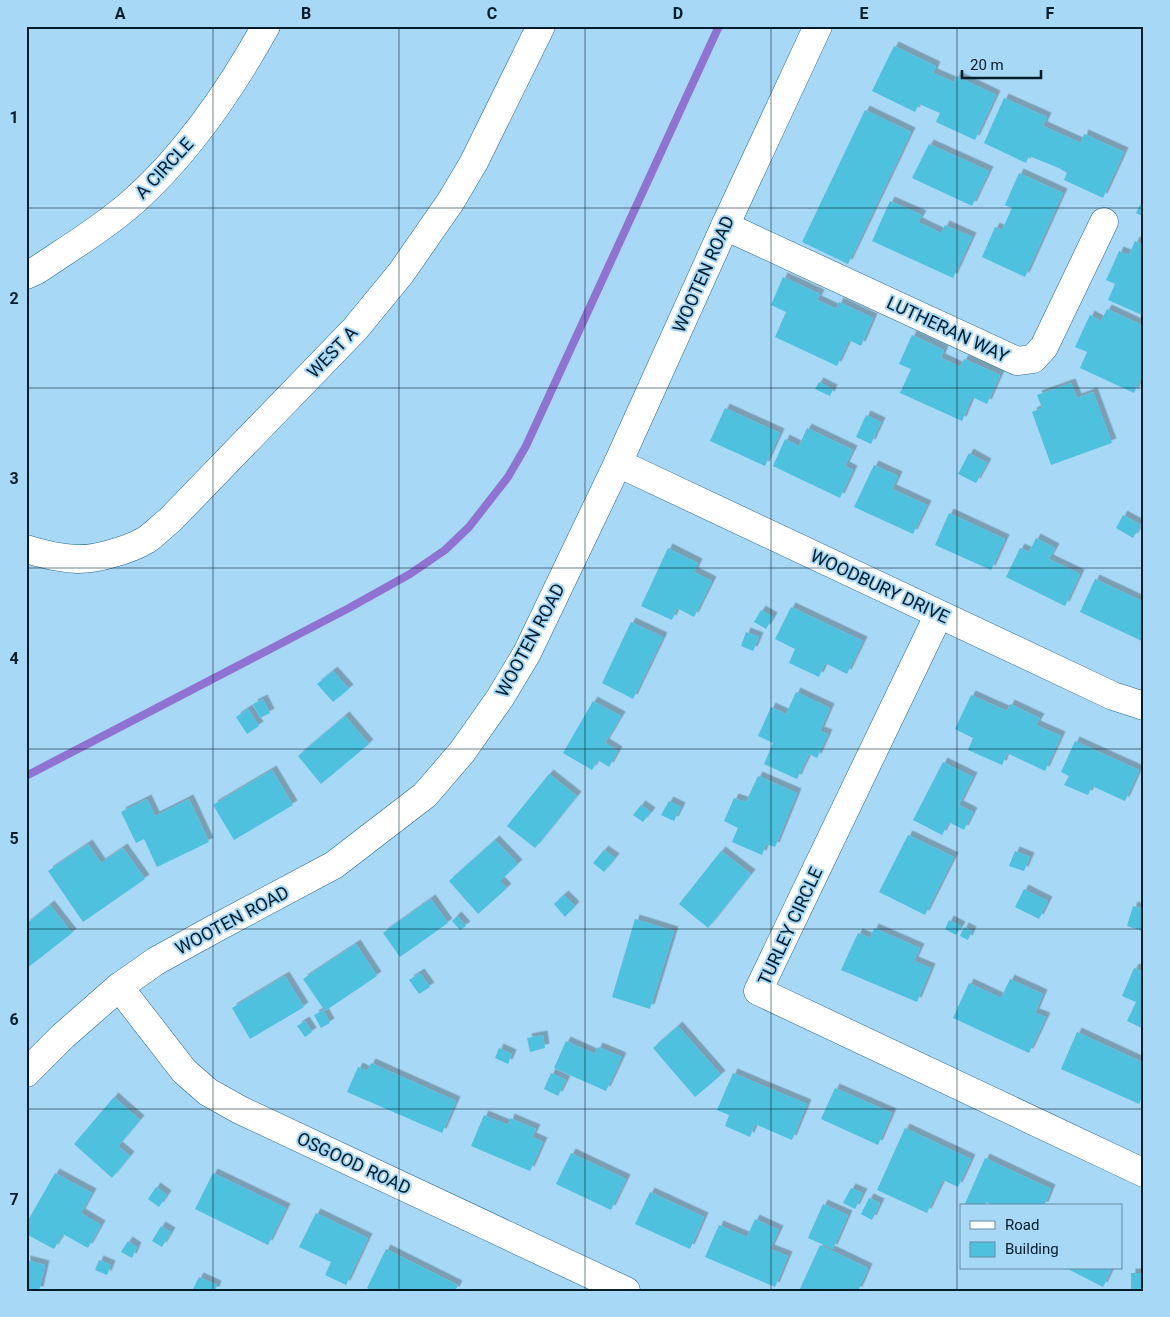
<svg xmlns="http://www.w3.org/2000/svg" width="1170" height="1317" viewBox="0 0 1170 1317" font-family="Roboto,sans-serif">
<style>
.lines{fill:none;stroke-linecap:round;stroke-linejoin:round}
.stream{stroke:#9072d2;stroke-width:8}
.building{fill:#4dc1dd;filter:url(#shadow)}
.minor-casing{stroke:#226689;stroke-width:29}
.tertiary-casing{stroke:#226689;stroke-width:29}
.minor{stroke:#fff;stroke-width:28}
.tertiary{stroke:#fff;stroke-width:28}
.grid{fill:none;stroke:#011c2a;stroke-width:1;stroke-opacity:0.55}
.labels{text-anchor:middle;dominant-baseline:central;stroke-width:4;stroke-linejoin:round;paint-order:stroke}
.street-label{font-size:18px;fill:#011c2a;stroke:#a7d8f6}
.neatline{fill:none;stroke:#011c2a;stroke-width:2}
.grid-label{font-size:16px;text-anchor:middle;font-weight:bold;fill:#011c2a}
</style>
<defs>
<filter id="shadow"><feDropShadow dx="4.5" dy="-4.5" stdDeviation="0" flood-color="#0004"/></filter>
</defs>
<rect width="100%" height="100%" fill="#a7d8f6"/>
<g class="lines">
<path class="stream" d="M26,776L349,608L410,574L445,550L469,527L508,477L526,446L719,26"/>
</g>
<path class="building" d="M894,46L936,66L933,73L954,82L956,76L996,95L975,140L936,122L940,113L919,104L915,112L872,91Z
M1004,98L1047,117L1043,126L1052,130L1081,143L1084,134L1124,152L1103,198L1064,180L1067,173L1059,168L1029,156L1026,163L984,143Z
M865,110L911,132L848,264L802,242Z
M929,144L989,171L972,206L912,178Z
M1019,173L1063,193L1025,277L982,257L995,227L1002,230L1012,208L1005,205Z
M1144,197V217L1136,213Z
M890,201L922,215L918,222L941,233L945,225L972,237L953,278L872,241Z
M1135,241L1144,245V316L1108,300L1115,284L1106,280L1112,267L1119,251L1129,255Z
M783,277L820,294L817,300L836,309L839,302L873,318L861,346L849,340L837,366L775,337L786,312L771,305Z
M1107,309L1144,326V371L1134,393L1080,368L1087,352L1075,347L1090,315L1101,321Z
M912,335L944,350L941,358L960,367L964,359L1000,375L987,404L972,397L962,421L900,393L911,369L899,364Z
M819,382L833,389L830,396L815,389Z
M1071,383L1077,398L1093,392L1112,443L1051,465L1032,412L1042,408L1037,395Z
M725,408L780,433L765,466L710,441Z
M866,415L881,422L871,444L856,437Z
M807,428L853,450L845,466L853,470L840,498L773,466L785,439L799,446Z
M969,453L987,463L976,483L958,474Z
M874,465L898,476L892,489L927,505L913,534L854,507Z
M949,513L1005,539L991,570L935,545Z
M1123,515L1141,525L1133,538L1116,528Z
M1036,538L1055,548L1049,559L1080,574L1065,606L1006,577L1020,548L1029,552Z
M668,548L698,563L694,572L712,581L694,617L677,608L672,620L641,606Z
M1095,579L1144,602V642L1080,612Z
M791,607L863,641L847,674L825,663L819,677L789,663L795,649L775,639Z
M761,610L773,617L766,629L754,622Z
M631,622L663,637L633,699L602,683Z
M746,632L759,637L753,651L741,646Z
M333,671L349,689L333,702L317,684Z
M796,692L830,708L820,731L828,734L817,758L809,754L797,779L764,764L773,743L758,736L771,707L786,714Z
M971,695L1007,711L1010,704L1040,718L1036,725L1061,736L1045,771L1007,753L1002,765L968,750L973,738L955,729Z
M263,699L270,713L260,718L253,704Z
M593,701L621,716L605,743L618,751L609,767L598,760L592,770L563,753Z
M248,709L259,726L247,734L236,717Z
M345,716L369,744L321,784L298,756Z
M1075,741L1139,770L1125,801L1092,786L1088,795L1064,785L1069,776L1061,772Z
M943,762L973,777L959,805L973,812L964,830L949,822L942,835L913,820Z
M272,770L293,805L234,840L213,805Z
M549,774L577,796L535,848L507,826Z
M758,776L797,793L775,847L766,844L762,855L732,842L738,828L724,821L734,798L746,802Z
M147,799L155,816L189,799L209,842L157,867L144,839L136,843L121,812Z
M669,801L681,807L674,821L661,815Z
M641,805L651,812L643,822L633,815Z
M908,835L954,857L925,915L879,892Z
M495,840L518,864L500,881L507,888L478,914L449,881Z
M88,844L101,863L123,848L145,879L83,922L48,871Z
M604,850L615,858L604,872L593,863Z
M721,851L751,874L708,928L679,904Z
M1015,851L1030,857L1024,871L1009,866Z
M1024,889L1048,901L1039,919L1015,907Z
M564,895L575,906L565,917L554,904Z
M431,899L448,923L400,957L383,933Z
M50,905L72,933L26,969V924Z
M1133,906L1144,909V925L1142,931L1127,926Z
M457,916L466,926L460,930L452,921Z
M635,919L674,931L650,1009L612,997Z
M949,920L961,926L956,935L945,929Z
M964,927L972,931L968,940L960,936Z
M874,928L920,948L914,961L931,968L917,1002L841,970L858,933L870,938Z
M356,944L377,976L325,1011L303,979Z
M1134,968L1144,972V1029L1127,1021L1136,1002L1122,996Z
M420,973L430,987L419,994L409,980Z
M285,976L304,1007L250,1039L232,1008Z
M1010,979L1043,994L1035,1013L1046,1017L1029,1053L953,1018L969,983L1001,998Z
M323,1010L330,1023L321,1028L314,1015Z
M305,1021L312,1032L305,1037L297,1026Z
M678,1026L721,1075L695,1097L653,1048Z
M1077,1032L1144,1063V1093L1139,1104L1061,1069Z
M543,1035L545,1048L530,1052L527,1038Z
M566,1041L595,1054L598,1047L622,1057L606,1091L554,1068Z
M499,1048L512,1054L508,1064L495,1058Z
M371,1063L456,1101L442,1133L347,1092L358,1067L367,1071Z
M551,1073L566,1080L558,1096L544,1089Z
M733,1073L807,1104L792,1140L755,1124L750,1137L725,1126L729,1115L717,1110Z
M835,1088L892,1113L878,1145L821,1119Z
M114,1097L140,1120L118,1146L130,1156L112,1178L74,1144Z
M484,1115L508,1125L510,1118L536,1129L532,1137L543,1142L530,1171L471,1146Z
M905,1128L971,1159L958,1187L943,1180L927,1213L877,1190Z
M571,1153L626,1179L611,1210L556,1184Z
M985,1158L1051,1189L1044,1206H994L986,1202L985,1206H964Z
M55,1173L92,1193L81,1213L101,1225L88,1248L63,1234L54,1249L26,1234V1224Z
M213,1173L286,1208L268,1245L195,1209Z
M156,1187L167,1195L159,1207L148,1199Z
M851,1188L863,1193L855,1209L843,1203Z
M650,1192L704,1217L690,1249L635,1224Z
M869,1198L880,1203L872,1220L861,1214Z
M823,1204L848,1215L833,1249L808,1238Z
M316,1213L368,1238L346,1285L325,1275L331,1262L299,1247Z
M755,1219L779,1230L770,1249L788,1256L775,1287L705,1257L719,1225L747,1237Z
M161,1226L171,1232L162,1247L152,1241Z
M128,1241L137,1247L132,1258L121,1252Z
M820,1245L868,1268L858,1291H799Z
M386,1249L458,1285L455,1291H373L367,1288Z
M26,1260L45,1265L39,1291H26Z
M99,1260L111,1265L107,1275L95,1270Z
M1066,1268H1112L1103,1287Z
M1131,1273H1144V1291H1131Z
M199,1277L217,1285L215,1291H192Z"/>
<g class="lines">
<defs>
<path id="minor" d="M725,226L1017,361L1033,359L1044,347L1104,222
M26,275L37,270C71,247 106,226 136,199C190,150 231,89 266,26
M618,463L1113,696L1144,706
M26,549C42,554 59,558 76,559C95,560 129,550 146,540C155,534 162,526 170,520L355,329L401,273L451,201L474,162L541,26
M939,614L758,991L1144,1173
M119,987L184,1071L208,1092L240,1110L626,1291"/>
<path id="tertiary" d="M26,1073L63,1036L119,987L156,961L214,929L334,865L425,795L462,752L500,698L527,653L618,463L725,226L818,26"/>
</defs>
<use href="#minor" class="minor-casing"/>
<use href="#tertiary" class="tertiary-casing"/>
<use href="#minor" class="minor"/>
<use href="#tertiary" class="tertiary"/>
</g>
<path class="grid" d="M213,26V1291M399,26V1291M585,26V1291M771,26V1291M957,26V1291M26,208H1144M26,388H1144M26,568H1144M26,749H1144M26,929H1144M26,1109H1144"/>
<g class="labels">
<g class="street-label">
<text transform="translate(164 168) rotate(-47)">A CIRCLE</text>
<text transform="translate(703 274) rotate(-66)">WOOTEN ROAD</text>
<text transform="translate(948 329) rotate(25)">LUTHERAN WAY</text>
<text transform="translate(332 352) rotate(-46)">WEST A</text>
<text transform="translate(880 586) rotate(25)">WOODBURY DRIVE</text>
<text transform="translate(530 640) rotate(-62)">WOOTEN ROAD</text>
<text transform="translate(232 920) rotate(-28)">WOOTEN ROAD</text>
<text transform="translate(790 926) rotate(-65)">TURLEY CIRCLE</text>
<text transform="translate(354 1163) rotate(25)">OSGOOD ROAD</text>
</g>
</g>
<rect width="1170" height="1317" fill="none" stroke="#a7d8f6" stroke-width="55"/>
<rect x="960" y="1204" width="162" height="65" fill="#a7d8f6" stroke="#658da4"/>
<rect x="970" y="1221" width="25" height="8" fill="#ffffff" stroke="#658da4"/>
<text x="1005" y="1230" font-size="15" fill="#011c2a">Road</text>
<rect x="970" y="1242" width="25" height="15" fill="#4dc1dd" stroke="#658da4"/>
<text x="1005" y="1254" font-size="15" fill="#011c2a">Building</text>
<path d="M962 70v8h79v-8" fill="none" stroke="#011c2a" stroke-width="2.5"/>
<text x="970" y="70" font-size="15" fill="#011c2a" stroke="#a7d8f6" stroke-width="4" paint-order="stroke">20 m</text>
<rect x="28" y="28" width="1114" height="1262" class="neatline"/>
<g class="grid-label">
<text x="120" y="19">A</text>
<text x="306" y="19">B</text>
<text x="492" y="19">C</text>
<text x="678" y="19">D</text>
<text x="864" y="19">E</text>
<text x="1050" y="19">F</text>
<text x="14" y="123">1</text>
<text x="14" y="304">2</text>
<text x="14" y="484">3</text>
<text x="14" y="664">4</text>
<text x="14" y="844">5</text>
<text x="14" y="1025">6</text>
<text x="14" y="1205">7</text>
</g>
</svg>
